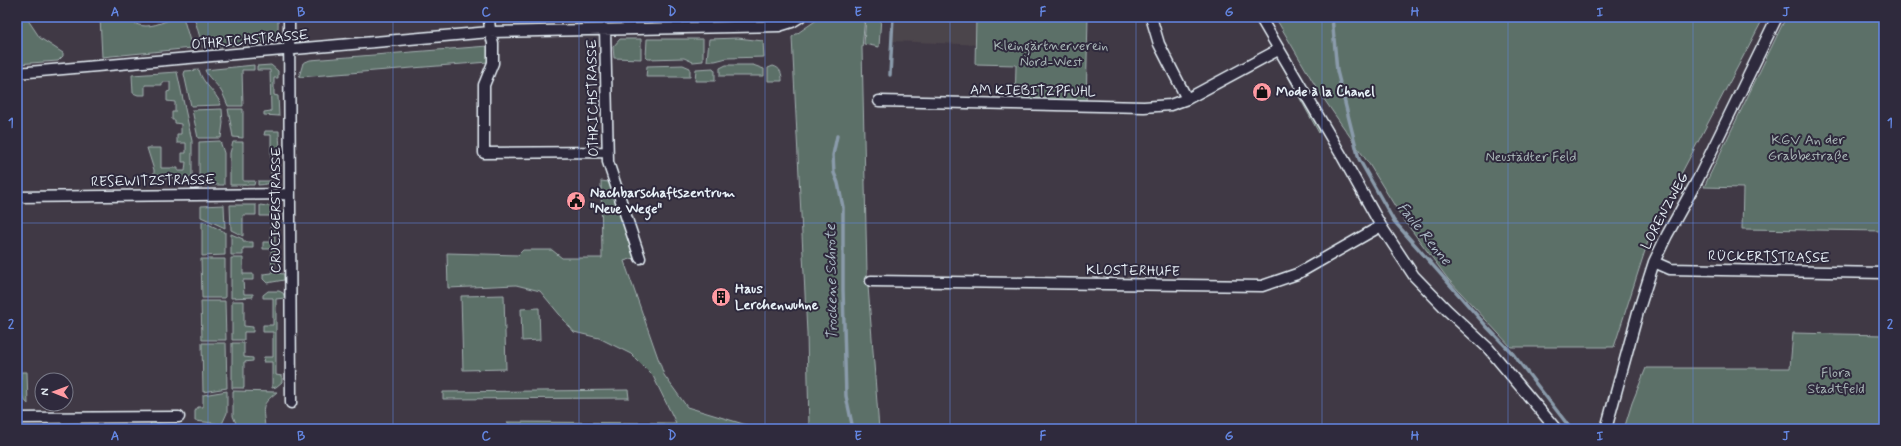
<svg xmlns="http://www.w3.org/2000/svg" width="1901" height="446" viewBox="0 0 1901 446" font-family="Mynerve,sans-serif">
<style>
.built{fill:#4c444b}
.green{fill:#5c6f67;stroke:#a2b0b0}
.lines{fill:none;stroke-linecap:round;stroke-linejoin:round}
.stream{stroke:#8a9bab;stroke-width:3.5}
.minor-casing{stroke:#e8f1f8;stroke-width:13}
.minor{stroke:#2f2a3d;stroke-width:10}
.grid{fill:none;stroke:#6487e3;stroke-width:1;stroke-opacity:0.55}
.labels{text-anchor:middle;dominant-baseline:central;stroke-width:4;stroke-linejoin:round;paint-order:stroke}
.street-label{font-size:14px;fill:#e8f1f8;stroke:#2f2a3d}
.park-label{font-size:14px;fill:#a9b6b7;stroke:#2f2a3d}
.poi-label{font-size:14px;font-weight:bold;fill:#e8f1f8;stroke:#2f2a3d;text-anchor:start}
.water-label{font-size:15px;font-style:italic;fill:#aab8c4;stroke:#2f2a3d}
.neatline{fill:none;stroke:#6487e3;stroke-width:1.5}
.grid-label{font-size:13px;text-anchor:middle;font-weight:bold;fill:#6487e3}
</style>
<rect width="100%" height="100%" fill="#403945"/>
<filter id="ink" filterUnits="userSpaceOnUse"><feTurbulence type="fractalNoise" baseFrequency=".025" numOctaves="2"/><feDisplacementMap in="SourceGraphic" scale="8" xChannelSelector="R" yChannelSelector="G"/><feConvolveMatrix kernelMatrix="1 2 1 2 8 2 1 2 1" color-interpolation-filters="sRGB"/></filter>
<g filter="url(#ink)">
<path class="built" d="M895,17H983L982,45L893,41Z"/>
<path class="green" d="M17,17H26L40,38L63,53V56L58,61L17,64Z
M100,17C106,17 113,16 119,17C129,18 134,26 146,26C160,26 170,17 183,17L192,48L102,57Z
M194,17H278C278,28 280,39 267,42L203,48Z
M821,17H865L862,48L867,273L879,429H809L807,333L792,37Z
M866,17H881L879,47L864,44Z
M976,17H1088L1086,107L1015,105L1016,65L975,64Z
M1275,17H1764L1652,229L1614,347H1511L1448,279L1401,216L1369,164L1319,92Z
M1786,17H1884V231L1742,229L1743,188L1704,187Z
M738,38L763,41L764,57L727,58L715,61H707L709,39Z
M620,39H641V59L614,58L613,47Z
M647,39H703V61L693,62L684,58L648,59L646,57Z
M488,46V62L299,77L303,63L310,60Z
M1280,62L1283,63L1320,129L1319,133Z
M254,65V70H242L243,106H228C225,99 223,93 219,88C214,81 208,78 205,70Z
M271,65L278,71V78H274V95L278,96L279,116L264,115V112L271,111L270,70H257V66Z
M683,65L690,68V77H646L647,66Z
M726,65H753L764,69V76H720V68Z
M773,66C781,68 782,74 782,81H768V68Z
M713,68L715,71V81H695L696,69Z
M199,70C203,85 216,91 221,105L191,106L184,74L185,71Z
M177,72L192,141V178H154V170L147,148H161V168H178V171H185L186,162H182V153H186V143H177V134H181V124L175,123V120H172V112H175V102L167,101V92L170,91V82H162V85H145V95H138L133,93L132,75Z
M222,109L223,123L221,138H198L192,110Z
M228,109H243V138L233,137Z
M265,131H279C279,152 288,185 258,185V181H271V135H264Z
M220,141L224,153V185H199V142Z
M233,142H243V181H255L254,185H230V153Z
M601,181L609,182L634,258L624,261L664,375L687,407L760,429H516L507,422L676,423L653,376L631,354L599,338L574,332L540,291L516,285L448,288L447,253L518,255L523,250H552L562,258H602Z
M224,205L225,228L201,217V206Z
M230,205H256V215H243V236L231,230Z
M260,205L274,207L277,210L279,220H275V273L284,274V280L267,283L263,279V274L272,273L271,249H263V242H271V216H260Z
M202,221L225,232V255L202,256Z
M231,234L243,239V242H253V248H243V255H231Z
M231,258H243V274H253V280H243L244,294H253V297L231,298Z
M201,259H225V298H202Z
M268,291H279L283,293L285,298L276,299V375L282,376V382L276,387L272,388V362H263L264,357H273V332H263V325H273V298H263V295Z
M504,295L506,369L463,370L461,296Z
M201,301H225L226,340H202Z
M232,301H244V326L253,327V332H244V340H232Z
M539,308L540,340L522,341L521,309Z
M1793,333L1884,335V429H1624L1632,403L1646,368H1790Z
M202,343H226L227,388L203,392Z
M232,343H244V357L253,358V361L244,362V388H232Z
M21,372H27L28,404C19,396 21,384 21,372Z
M628,390L629,398L443,399V392Z
M227,391V413L222,424L195,421V411L198,407H203V395Z
M233,391L277,392C260,406 263,406 265,427L237,426L233,416Z
M151,422L184,429H149Z"/>
<g class="lines">
<path class="stream" d="M1332,17L1337,71L1359,159L1394,221L1488,328L1513,354L1571,429
M890,75L893,17
M837,136L833,155L834,173L838,183L843,207V290L846,396L853,429"/>
<defs>
<path id="minor" d="M289,17L291,403
M489,17L490,32L493,43V63L484,85V153L607,152
M1151,17L1159,44L1187,99
M1260,17L1343,158L1381,226L1414,276L1447,310L1488,348L1556,429
M766,26L780,17
M605,29L608,162L640,258
M17,73L490,32L779,26L792,22L800,17
M879,101L1144,107L1170,105L1187,99L1278,50
M17,197L289,194
M1654,262L1670,269L1884,273
M871,281L1262,286L1297,274L1381,226
M17,418L179,417
M1606,429L1638,312L1654,262L1667,235L1698,179L1777,17"/>
</defs>
<use href="#minor" class="minor-casing"/>
<use href="#minor" class="minor"/>
</g>
</g>
<path class="grid" d="M208,17V429M393,17V429M579,17V429M765,17V429M950,17V429M1136,17V429M1322,17V429M1508,17V429M1693,17V429M17,223H1884"/>
<defs>
<symbol id="shop-disc" viewBox="-11 -11 22 22"><circle r="9.5" fill="#ff9aa2" stroke="#2f2a3d"/><path d="M-5-2.5h2.3a2.7 3.5 0 0 1 5.4 0H5L5.5 6h-11ZM-1.5-2.5h3a1.5 2.3 0 0 0-3 0Z" fill="#111"/></symbol>
<symbol id="civic-disc" viewBox="-11 -11 22 22"><circle r="9.5" fill="#ff9aa2" stroke="#2f2a3d"/><path d="M-.6-6.5H3V-4.5H.6V-3L4-1V1h2V6H-6V1h2V-1L-.6-3ZM-1.2 2.5V6h2.4V2.5Z" fill="#111"/></symbol>
<symbol id="building-disc" viewBox="-11 -11 22 22"><circle r="9.5" fill="#ff9aa2" stroke="#2f2a3d"/><path d="M-4-6H4V6H1V3H-1V6H-4ZM-2.5-4.3h1.7v1.8h-1.7ZM.8-4.3h1.7v1.8H.8ZM-2.5-1h1.7V.8h-1.7ZM.8-1h1.7V.8H.8Z" fill="#111"/></symbol>
</defs>
<g fill-rule="evenodd">
<use href="#shop-disc" x="1251" y="81" width="22" height="22"/>
<use href="#civic-disc" x="565" y="190" width="22" height="22"/>
<use href="#building-disc" x="710" y="286" width="22" height="22"/>
</g>
<g class="labels">
<g class="street-label">
<text transform="translate(250 40) rotate(-5)">OTHRICHSTRASSE</text>
<text transform="translate(1033 91) rotate(1)">AM KIEBITZPFUHL</text>
<text transform="translate(593 98) rotate(-91)">OTHRICHSTRASSE</text>
<text transform="translate(153 181) rotate(-1)">RESEWITZSTRASSE</text>
<text transform="translate(276 210) rotate(-90)">CRUCIGERSTRASSE</text>
<text transform="translate(1665 211) rotate(-62)">LORENZWEG</text>
<text transform="translate(1769 257) rotate(1)">RÜCKERTSTRASSE</text>
<text transform="translate(1133 271) rotate(1)">KLOSTERHUFE</text>
</g>
<g class="park-label">
<text x="1051" y="46">Kleingärtnerverein<tspan x="1051" dy="16">Nord-West</tspan></text>
<text x="1808" y="140">KGV An der<tspan x="1808" dy="16">Grabbestraße</tspan></text>
<text x="1531" y="157">Neustädter Feld</text>
<text x="1836" y="373">Flora<tspan x="1836" dy="16">Stadtfeld</tspan></text>
</g>
<g class="poi-label">
<text x="1276" y="92">Mode à la Chanel</text>
<text x="590" y="193">Nachbarschaftszentrum<tspan x="590" dy="16">"Neue Wege"</tspan></text>
<text x="735" y="289">Haus<tspan x="735" dy="16">Lerchenwuhne</tspan></text>
</g>
<g class="water-label">
<text transform="translate(1424 234) rotate(51)">Faule Renne</text>
<text transform="translate(832 282) rotate(-91)">Trockene Schrote</text>
</g>
</g>
<rect width="1901" height="446" fill="none" stroke="#2f2a3d" stroke-width="44"/>
<g transform="translate(54 392) rotate(271)"><circle r="19" fill="#2f2a3d" stroke="#797a88"/>
<path d="M0-3L7 15L0 10L-7 15Z" fill="#ff9aa2"/>
<text y="-6" font-size="11" font-weight="bold" text-anchor="middle" fill="#e8f1f8">N</text>
</g>
<rect x="22" y="22" width="1857" height="402" class="neatline"/>
<g class="grid-label">
<text x="115" y="16">A</text>
<text x="301" y="16">B</text>
<text x="486" y="16">C</text>
<text x="672" y="16">D</text>
<text x="858" y="16">E</text>
<text x="1043" y="16">F</text>
<text x="1229" y="16">G</text>
<text x="1415" y="16">H</text>
<text x="1600" y="16">I</text>
<text x="1786" y="16">J</text>
<text x="11" y="127">1</text>
<text x="1890" y="127">1</text>
<text x="11" y="328">2</text>
<text x="1890" y="328">2</text>
<text x="115" y="440">A</text>
<text x="301" y="440">B</text>
<text x="486" y="440">C</text>
<text x="672" y="440">D</text>
<text x="858" y="440">E</text>
<text x="1043" y="440">F</text>
<text x="1229" y="440">G</text>
<text x="1415" y="440">H</text>
<text x="1600" y="440">I</text>
<text x="1786" y="440">J</text>
</g>
</svg>
